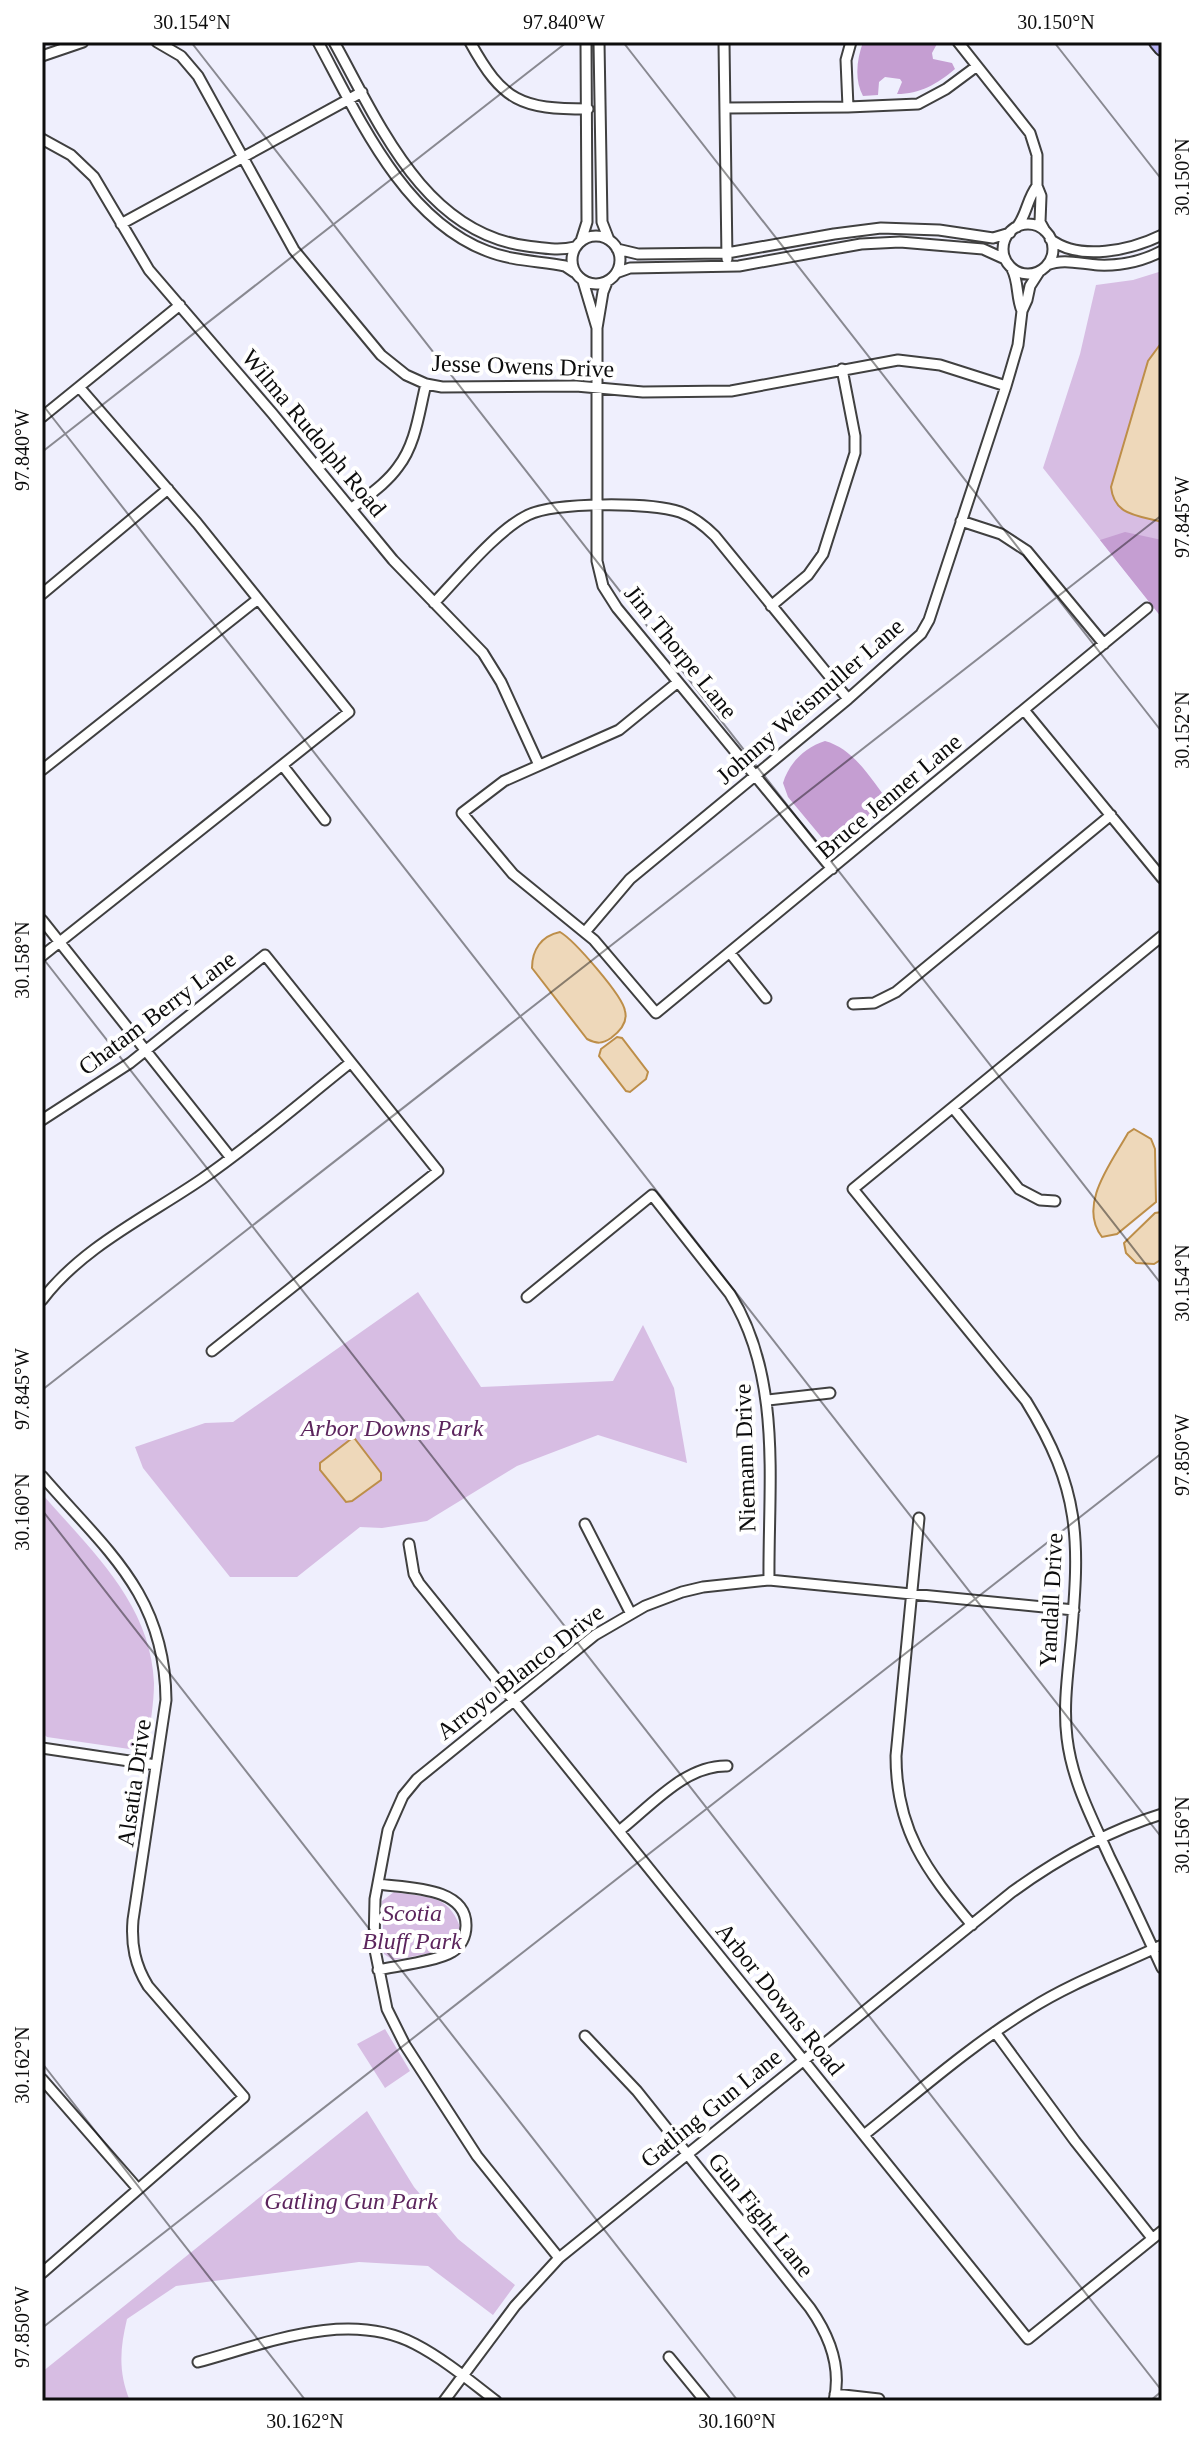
<svg xmlns="http://www.w3.org/2000/svg" width="1204" height="2443" viewBox="0 0 1204 2443" font-family="Georgia,serif">
<style>
.green{fill:#d7bde3}
.forest{fill:#c59ed2}
.water{fill:#eed8ba;stroke:#bd8e49;stroke-width:2}
.lines{fill:none;stroke-linecap:round;stroke-linejoin:round}
.street-casing{stroke:#404040;stroke-width:13}
.secondary-casing{stroke:#2f2f2f;stroke-width:18}
.street{stroke:#fff;stroke-width:9}
.secondary{stroke:#b8b2f5;stroke-width:14}
.ticks{fill:none;stroke:#0d0d0d;stroke-width:2;stroke-opacity:0.45}
.labels{text-anchor:middle;dominant-baseline:central;stroke-width:8;stroke-linejoin:round;paint-order:stroke}
.street-label{font-size:24px;fill:#0d0d0d;stroke:#fff}
.park-label{font-size:24px;font-style:italic;fill:#5c255d;stroke:#fff}
.neatline{fill:none;stroke:#0d0d0d;stroke-width:3}
.ticks-label{font-size:20px;text-anchor:middle;fill:#0d0d0d}
</style>
<rect width="100%" height="100%" fill="#efeffd"/>
<path class="green" d="M1162,271V618L1043,468L1080,354L1096,285L1133,280Z
M418,1292L481,1387L613,1381L643,1325L674,1388L687,1463L598,1435L517,1466L427,1521L382,1528L360,1527L297,1577H230L143,1468L135,1447L205,1423L233,1422Z
M42,1494C91,1550 151,1604 154,1683C154,1704 150,1725 147,1745L143,1751L47,1737L42,1733Z
M394,1892C426,1898 448,1893 460,1927L452,1946L443,1951L393,1960L384,1954L382,1901Z
M385,2029L410,2071L385,2088L357,2044Z
M367,2111L414,2187L458,2239L515,2285L493,2315L428,2266L359,2262L176,2286L127,2319C120,2348 118,2372 130,2401H42V2372Z"/>
<path class="forest" d="M863,42H938L932,53L933,59L952,63L955,69C937,84 920,94 897,94L902,82L900,79L885,77L879,82L878,95L863,96C854,79 857,59 863,42Z
M1125,532L1162,540V618L1100,540Z
M825,741C855,749 873,782 891,805L837,847L828,845L788,797L783,783C789,763 805,747 825,741Z"/>
<path class="water" d="M1162,342V522C1138,515 1114,516 1111,487L1148,361Z
M560,932C574,940 623,996 625,1011C628,1022 619,1032 611,1038C602,1044 597,1044 587,1039L532,968C532,950 541,936 560,932Z
M617,1037L622,1038L648,1072L646,1079L630,1092L626,1091L599,1056L601,1049Z
M1134,1129L1151,1139L1155,1149L1156,1202L1117,1234L1102,1237C1077,1205 1112,1162 1128,1133Z
M1162,1212V1259L1154,1264L1136,1263L1126,1253L1124,1243L1155,1213Z
M351,1439H355L381,1473V1480L352,1501L346,1502L320,1470V1463Z"/>
<g class="lines">
<defs>
<path id="street" d="M157,42L181,56L198,76L294,250L381,355L406,375L426,384L442,387L576,386L643,392L731,391L898,360L940,365L1006,386
M318,42C358,116 403,219 487,251C512,261 539,261 565,266L574,272
M334,42C379,123 424,233 527,246C544,248 558,251 575,247
M470,42C503,102 521,109 588,109
M599,42L602,222L609,240
M724,42L727,259
M958,42L1030,133L1037,155V186L1041,196L1040,222L1045,231
M42,56L83,42
M848,107L846,60L851,42
M726,108L848,107L918,104L946,89L977,66
M42,139L71,155L94,177L149,270L272,413L393,560L483,653L501,682L539,765
M121,224L362,92
M1003 249a25 25 0 1 1 50 0a25 25 0 1 1-50 0Z
M1017,227C1027,214 1027,199 1037,186
M572 260a24 24 0 1 1 48 0a24 24 0 1 1-48 0Z
M1050,239C1080,262 1131,250 1162,235
M581,241L587,222L586,42
M617,249L638,254L727,253L834,234L881,228L939,230L993,238L1010,233
M1047,265C1063,258 1081,264 1098,265C1120,266 1143,261 1162,251
M1012,269C1019,282 1016,297 1022,311
M616,273L630,268L739,266L861,244L900,242L983,249L1005,259
M583,281L597,328
M607,282L603,292L597,328V561L603,586L617,608L832,869
M42,417L180,305
M351,509C367,496 386,484 398,467C416,444 419,412 426,384
M961,521L1001,534L1027,551L1104,644
M42,594L168,489
M434,603C459,577 497,530 528,515C555,502 651,502 680,512C694,517 705,526 715,536L848,699
M771,606L808,575L823,554L855,453V436L842,369
M678,682L619,730L504,781L462,813L513,874L594,940L656,1013L1147,608
M1024,710L1162,878
M283,766L325,820
M42,770L258,599
M42,920L231,1158
M585,932L630,879L848,699L921,634L929,620L1006,386L1018,345L1022,311L1027,300L1030,286L1039,272
M1162,936L853,1189L1026,1401C1081,1490 1080,1539 1071,1640C1068,1673 1063,1705 1067,1738C1072,1781 1092,1818 1110,1858C1128,1894 1145,1931 1162,1968
M730,953L766,998
M42,956L349,712L197,523L79,387
M853,1004L874,1003L896,992L1111,815
M953,1108L1019,1189L1040,1200L1055,1201
M42,1120L130,1063L265,955L438,1171L212,1351
M527,1297L652,1195L730,1294C783,1378 768,1485 769,1580
M42,1300C82,1247 148,1216 202,1179C253,1144 301,1102 350,1063
M768,1400L830,1393
M42,1476C106,1550 165,1594 166,1700L133,1920C131,1945 135,1965 148,1986L244,2097L42,2273
M919,1518L896,1756C896,1830 926,1870 972,1925
M585,1524L631,1614
M409,1544L414,1574L419,1583L1028,2339L1162,2231
M42,1748L156,1765
M619,1831C651,1806 685,1765 727,1766
M378,1970C396,1966 438,1961 452,1952C461,1947 466,1936 466,1926C467,1886 405,1888 378,1884
M995,2032L1075,2141L1152,2238
M585,2036L637,2091L810,2308C829,2335 842,2367 834,2401
M42,2079L138,2189
M864,2135C918,2092 971,2045 1030,2009C1071,1983 1118,1966 1162,1945
M559,2258L477,2156L405,2045L387,2009L374,1945L375,1899L388,1830L403,1796L417,1779L595,1635L645,1606L682,1592L703,1587L769,1580L1074,1610
M669,2357L705,2401
M198,2362C265,2344 347,2309 415,2344C444,2359 470,2381 496,2401
M835,2394L879,2399
M444,2401L515,2306L559,2258L1012,1892C1059,1858 1107,1831 1162,1814"/>
<path id="secondary" d="M1157,42L1162,48"/>
</defs>
<use href="#street" class="street-casing"/>
<use href="#secondary" class="secondary-casing"/>
<use href="#street" class="street"/>
<use href="#secondary" class="secondary"/>
</g>
<path class="ticks" d="M191,42L1162,1285M623,42L1162,732M1054,42L1162,180M42,404L1162,1838M42,452L567,42M42,957L1162,2391M42,1390L1162,515M42,1510L738,2401M42,2063L306,2401M42,2328L1162,1453M1150,2401L1162,2391"/>
<g class="labels">
<g class="street-label">
<text transform="translate(523 366) rotate(2)">Jesse Owens Drive</text>
<text transform="translate(314 433) rotate(50)">Wilma Rudolph Road</text>
<text transform="translate(681 652) rotate(51)">Jim Thorpe Lane</text>
<text transform="translate(810 701) rotate(-41)">Johnny Weismuller Lane</text>
<text transform="translate(889 796) rotate(-40)">Bruce Jenner Lane</text>
<text transform="translate(157 1013) rotate(-37)">Chatam Berry Lane</text>
<text transform="translate(745 1458) rotate(-92)">Niemann Drive</text>
<text transform="translate(1051 1600) rotate(-87)">Yandall Drive</text>
<text transform="translate(520 1672) rotate(-38)">Arroyo Blanco Drive</text>
<text transform="translate(134 1783) rotate(-82)">Alsatia Drive</text>
<text transform="translate(780 1999) rotate(51)">Arbor Downs Road</text>
<text transform="translate(711 2108) rotate(-39)">Gatling Gun Lane</text>
<text transform="translate(761 2215) rotate(51)">Gun Fight Lane</text>
</g>
<g class="park-label">
<text x="392" y="1428">Arbor Downs Park</text>
<text x="412" y="1913">Scotia<tspan x="412" dy="28">Bluff Park</tspan></text>
<text x="351" y="2201">Gatling Gun Park</text>
</g>
</g>
<rect width="1204" height="2443" fill="none" stroke="#ffffff" stroke-width="88"/>
<rect x="44" y="44" width="1116" height="2355" class="neatline"/>
<g class="ticks-label">
<text x="192" y="29">30.154°N</text>
<text x="564" y="29">97.840°W</text>
<text x="1056" y="29">30.150°N</text>
<text transform="translate(1182 177) rotate(-90)" y="7">30.150°N</text>
<text transform="translate(22 450) rotate(-90)" y="7">97.840°W</text>
<text transform="translate(1182 517) rotate(-90)" y="7">97.845°W</text>
<text transform="translate(1182 730) rotate(-90)" y="7">30.152°N</text>
<text transform="translate(22 960) rotate(-90)" y="7">30.158°N</text>
<text transform="translate(1182 1283) rotate(-90)" y="7">30.154°N</text>
<text transform="translate(22 1389) rotate(-90)" y="7">97.845°W</text>
<text transform="translate(1182 1455) rotate(-90)" y="7">97.850°W</text>
<text transform="translate(22 1512) rotate(-90)" y="7">30.160°N</text>
<text transform="translate(1182 1835) rotate(-90)" y="7">30.156°N</text>
<text transform="translate(22 2065) rotate(-90)" y="7">30.162°N</text>
<text transform="translate(22 2327) rotate(-90)" y="7">97.850°W</text>
<text x="305" y="2428">30.162°N</text>
<text x="737" y="2428">30.160°N</text>
</g>
</svg>
